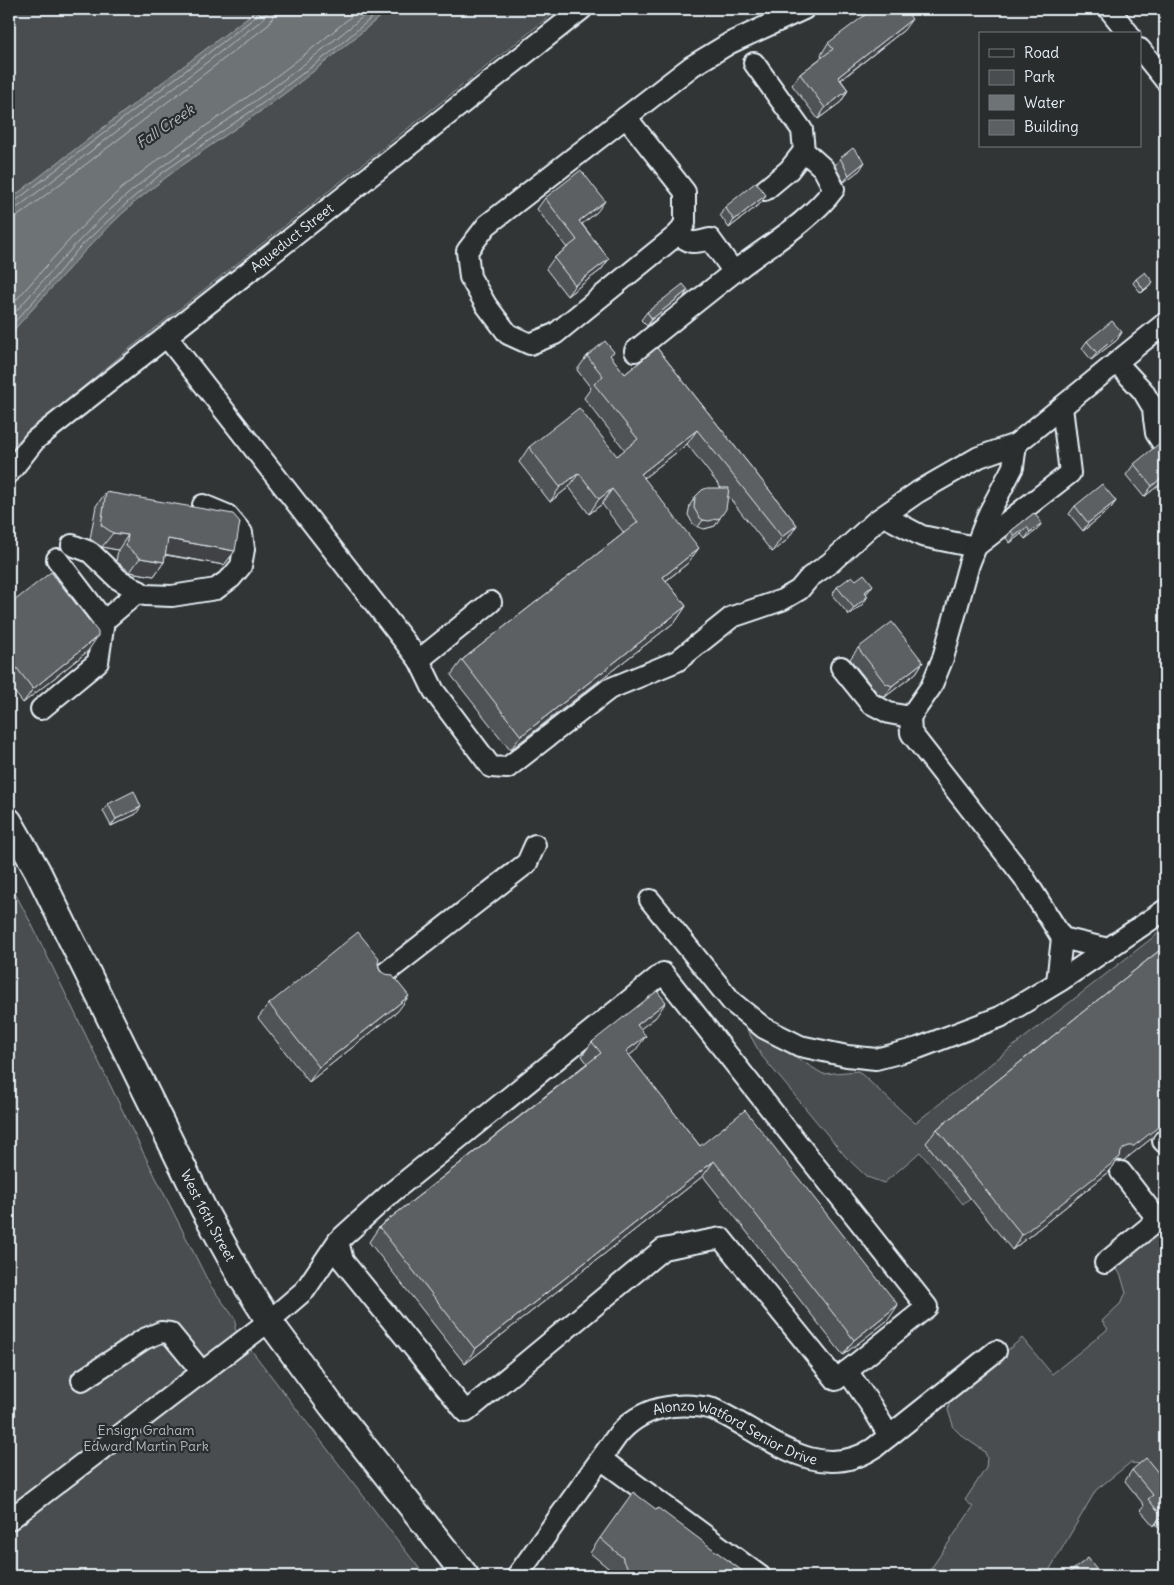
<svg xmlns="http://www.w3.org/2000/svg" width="1174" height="1585" viewBox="0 0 1174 1585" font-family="Delius,sans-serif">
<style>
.green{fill:#494d4f;stroke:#989fa4}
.water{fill:#6e7376;stroke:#9fa5aa}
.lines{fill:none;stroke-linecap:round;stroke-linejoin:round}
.shore{stroke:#b7bfc4;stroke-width:1}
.minor-casing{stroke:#e8f1f8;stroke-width:24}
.major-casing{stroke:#e8f1f8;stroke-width:29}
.minor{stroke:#2a2d2e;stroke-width:20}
.major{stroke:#2a2d2e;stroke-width:25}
.wall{fill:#4f5355;stroke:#e8f1f8}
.shaded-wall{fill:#404345;stroke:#e8f1f8}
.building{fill:#5c6063;stroke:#e8f1f8}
.labels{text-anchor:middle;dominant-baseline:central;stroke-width:4.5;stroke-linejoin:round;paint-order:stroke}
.street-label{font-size:14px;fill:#e8f1f8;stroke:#2a2d2e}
.park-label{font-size:14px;fill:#b0b8bd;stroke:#2a2d2e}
.water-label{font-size:15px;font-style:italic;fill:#b1b8be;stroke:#2a2d2e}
</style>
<rect width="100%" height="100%" fill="#323536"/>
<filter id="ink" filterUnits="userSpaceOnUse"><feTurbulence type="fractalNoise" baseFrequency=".02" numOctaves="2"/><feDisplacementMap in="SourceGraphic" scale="10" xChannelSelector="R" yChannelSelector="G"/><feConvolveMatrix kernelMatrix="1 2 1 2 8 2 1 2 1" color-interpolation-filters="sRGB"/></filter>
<g filter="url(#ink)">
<path class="green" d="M9,9H258L9,200Z
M389,9H559L129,349L17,442L9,452V335C50,291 88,243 134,203C175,168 221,139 265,108C308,77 349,43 389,9Z
M9,882L32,925L136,1138L210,1285L236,1320L235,1329L425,1576H9Z
M1165,928V972L927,1144L970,1198L963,1204L920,1152L884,1183L867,1177L846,1157L761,1055L745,1026L823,1074L858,1071L915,1123Z
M1165,1224V1495L1142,1464L1130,1463L1096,1490L1046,1576H926L973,1507L965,1500L986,1468L987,1457L984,1451L962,1436L954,1428L948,1410L950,1401L1002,1359L1001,1356L1022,1338L1052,1374L1108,1329L1102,1321L1120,1304L1126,1293L1121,1276L1116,1267L1119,1263Z"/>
<path class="water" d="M258,9H389C349,43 308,77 265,108C221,139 175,168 134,203C88,243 50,291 9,335V200Z"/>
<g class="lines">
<path class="shore" d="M9,204L14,202L258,15L260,9
M9,210L18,207L262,20L266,14L267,9
M9,217H16L22,213L267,26L272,19L274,9
M9,308C46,267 80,225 121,189C162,154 209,125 253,93C290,67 326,38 360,9
M9,319C47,277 83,232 127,195C168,159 215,130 259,98C298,70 335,40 372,9
M9,328L49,284L79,248L129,201L162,173L263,103L330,53L382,9"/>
<defs>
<g id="minor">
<path d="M1109,9L1129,34"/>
<path d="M1140,49L1165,80"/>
<path d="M626,117L685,192V223L678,234L555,334L530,344L508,334L486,305L470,277L467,251L487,225Z"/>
<path d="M626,117L692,66L730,43L804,9"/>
<path d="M765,190L789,170L804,151"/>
<path d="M678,234C692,245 693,243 710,239L734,272"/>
<path d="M167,337L419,660L491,602"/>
<path d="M635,351C671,322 707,293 743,265C774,242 811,220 834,189L823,168L804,151L802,130L754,63"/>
<path d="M1117,363L1143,391L1153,408L1165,407L1154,418L1153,408"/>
<path d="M1154,418L1156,433L1165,447"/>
<path id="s1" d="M9,473L35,440L582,9"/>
<path d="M884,516L922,536L975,547L1070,473L1062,407"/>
<path d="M72,545L90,552L118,579L145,595L172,596L216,589L231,578L241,566L244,549L242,533L227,515L203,505"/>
<path d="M57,559L104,621L139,591"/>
<path d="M419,660L434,691L491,767L507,768L609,689L677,661L732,617L782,600L799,590L810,577L830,563L876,521L918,492L979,457L1016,444L1165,323"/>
<path d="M841,667L870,703L889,713L910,717L911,733L1023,876L1062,938"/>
<path d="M41,709L98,662L104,621"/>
<path d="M910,717L931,687L943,658L969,564L989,513L1013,467L1016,444"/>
<path d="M650,900L732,1002L764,1028L800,1046L847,1056L876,1059L918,1048L1000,1017L1060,981L1165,910"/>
<path d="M379,978L527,863L535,845"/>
<path d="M1057,982L1062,938L1108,949"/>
<path d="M1163,1141L1165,1143"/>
<path d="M1121,1172L1158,1220"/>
<path d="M1105,1263L1165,1214"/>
<path d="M847,1371L872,1407L889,1436"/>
<path d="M82,1380L144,1339L161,1332L170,1333L202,1372"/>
<path d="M601,1459L760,1576"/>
<path d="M9,1520L269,1321L305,1290L338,1241L391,1193L663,973L927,1307L836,1380L721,1238L663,1249L466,1412L343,1261L338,1241"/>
<path id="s2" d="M517,1576L617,1436C641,1406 678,1401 713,1409C764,1432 816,1486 874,1448L996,1351"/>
</g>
<g id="major">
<path id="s3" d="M9,821L37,870L204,1210L241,1277L269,1321L331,1405L466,1576"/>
</g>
</defs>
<use href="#minor" class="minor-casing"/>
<use href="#major" class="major-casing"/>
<use href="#minor" class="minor"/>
<use href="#major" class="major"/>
</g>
<path class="wall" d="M904,30L841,80L848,90L841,102L818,119L792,85L800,74L822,57L821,55L828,43Z
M840,158L860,170L844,182L835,166Z
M545,198L597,212L582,224L609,259L601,270L567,296L546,269L554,258L567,248L537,209Z
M761,203L729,228L720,215L725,207Z
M1136,279L1153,282L1150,286L1141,293L1133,283Z
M688,290L683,298L647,326L641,320L647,312Z
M1122,332L1117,340L1091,360L1082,348L1087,341Z
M657,348L797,525L787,540L772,552L728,496L715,526L704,529L698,527L693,524L688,515L690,505L695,497L721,488L687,444L644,478L688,563L666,581L686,606L676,621L510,750L451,675L462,660L624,533L602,504L589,514L569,487L550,502L519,462L529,447L617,456L625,450L584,398L591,388L577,370L587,356L611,357L625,374Z
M1165,448V480L1144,497L1126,475L1134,464Z
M106,492L235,551L224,565L165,555L164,562L154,576L130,572L116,561L118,550L102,547L90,539L96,506Z
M1116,501L1110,509L1083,531L1069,514L1075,506Z
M1034,513L1037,530L1025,539L1021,534L1010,543L1006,538L1011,531Z
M837,587L868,592L866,594L863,604L849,615L832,595Z
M9,605L88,651L23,703L9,685Z
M858,648L923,662L916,673L885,697L878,694L850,659Z
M108,804L136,814L111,826L103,811Z
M1165,946V1127L1162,1129L1156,1132L1152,1138L1123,1161L1119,1160L1117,1161L1109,1172L1012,1250L926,1143L937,1129Z
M378,964L398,1011L309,1082L258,1018L269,1004Z
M656,1017L640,1029L635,1051L629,1055L700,1146L888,1320L843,1355L703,1176L465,1364L369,1242L379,1227L587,1063L582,1056L592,1042Z
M1132,1470L1165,1481V1536L1156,1524L1154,1526L1140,1510L1144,1505L1125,1481Z
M657,1510L749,1576H613V1572L590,1553L600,1538Z"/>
<path class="shaded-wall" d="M912,19L904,30L830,88L838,77Z
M848,90L841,102L818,119L825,108Z
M865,162L860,170L844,182L849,175Z
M766,195L761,203L729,228L734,220Z
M605,201L597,212L572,232L579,221Z
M609,259L601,270L567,296L575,285Z
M1153,282L1150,286L1141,293L1144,290Z
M688,290L683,298L647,326L652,319Z
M1122,332L1117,340L1091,360L1097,353Z
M697,430L687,444L630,489L641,474Z
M579,473L569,487L550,502L560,487Z
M1165,475V480L1144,497L1152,486Z
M612,489L602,504L589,514L599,499Z
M1116,501L1110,509L1083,531L1088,523Z
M720,518L715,526L704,529L698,527L703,520Z
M1042,523L1037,530L1025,539L1030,532Z
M797,525L787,540L772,552L782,537Z
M1027,527L1021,534L1010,543L1015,536Z
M113,533L128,535L118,550L102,547Z
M168,539L235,551L224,565L158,553Z
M699,548L688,563L653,591L663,577Z
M140,558L164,562L154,576L130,572Z
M873,585L868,592L859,599L865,592Z
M868,596L863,604L849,615L854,608Z
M686,606L676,621L510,750L521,736Z
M98,636L88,651L23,703L33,689Z
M923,662L916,673L885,697L892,686Z
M141,807L136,814L111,826L116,819Z
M409,996L398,1011L309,1082L319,1067Z
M666,1002L656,1017L627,1039L637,1025Z
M646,1036L635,1051L616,1066L626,1051Z
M1165,1118V1127L1162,1129L1156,1132L1152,1138L1123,1161L1119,1160L1117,1161L1109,1172L1012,1250L1022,1235L1124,1148Z
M714,1161L703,1176L465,1364L475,1349Z
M898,1305L888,1320L843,1355L854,1340Z
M1164,1513L1156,1524L1154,1526L1161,1515Z"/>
<path class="building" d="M873,9H904L912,19L838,77L848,90L825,108L800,74L833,49L828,43Z
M853,148L865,162L849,175L840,158Z
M581,170L605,201L579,221L609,259L575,285L554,258L577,240L545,198Z
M756,182L766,195L734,220L725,207Z
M1145,272L1153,282L1144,290L1136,279Z
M683,284L688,290L652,319L647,312Z
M1112,321L1122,332L1097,353L1087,341Z
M605,341L614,352L610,355L625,374L657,348L797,525L782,537L697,430L641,474L699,548L663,577L686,606L521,736L462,660L638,522L612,489L599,499L579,473L560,487L529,447L579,408L617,456L638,439L594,384L603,376L587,356Z
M1161,442L1165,448V475L1152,486L1134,464Z
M1102,484L1116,501L1088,523L1075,506Z
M707,488H729L726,509L720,518L709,521L703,520L699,517L694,508L695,497L702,490Z
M106,492L233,514L240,522L235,551L168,539L164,562L140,558L126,546L128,535L113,533L101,525Z
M1034,513L1042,523L1030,532L1027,527L1015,536L1011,531Z
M51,572L98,632V636L33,689L9,658V605Z
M864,574L873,585L865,592L868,596L854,608L837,587L852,576L856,580Z
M892,622L923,662L892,686L885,683L858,648Z
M134,791L141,807L116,819L108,804Z
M358,932L379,958L378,964L380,971L385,974L392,975L409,996L319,1067L269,1004Z
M1165,946V1118L1162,1124L1134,1146H1129L1124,1148L1121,1152L1120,1157L1022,1235L937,1129Z
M657,991L666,1002L637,1025L646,1036L626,1051L700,1146L745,1110L898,1305L854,1340L714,1161L475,1349L379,1227L601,1053L592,1042Z
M1146,1458L1165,1481V1515L1164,1513L1161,1515L1148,1499L1153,1495L1132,1470Z
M633,1492L657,1510L658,1508L749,1576H634L623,1561V1558L600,1538Z
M1088,1558L1101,1574L1099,1576H1065Z"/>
</g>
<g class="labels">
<g class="street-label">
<text stroke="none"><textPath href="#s1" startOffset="369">Aqueduct Street</textPath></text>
<text stroke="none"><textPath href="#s3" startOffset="442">West 16th Street</textPath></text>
<text stroke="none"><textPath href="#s2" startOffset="305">Alonzo Watford Senior Drive</textPath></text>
</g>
<g class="park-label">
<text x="146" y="1430">Ensign Graham<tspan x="146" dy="16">Edward Martin Park</tspan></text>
</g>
<g class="water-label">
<text transform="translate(165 126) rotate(-34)">Fall Creek</text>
</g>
</g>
<rect width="1174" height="1585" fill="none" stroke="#2a2d2e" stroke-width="30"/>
<rect x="15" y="15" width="1144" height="1555" fill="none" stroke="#e8f1f8" stroke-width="2" filter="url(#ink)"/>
<rect x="979" y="32" width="162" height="115" fill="#2a2d2e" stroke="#767b7f"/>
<rect x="989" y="49" width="25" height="8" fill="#2a2d2e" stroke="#767b7f"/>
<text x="1024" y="58" font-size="15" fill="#e8f1f8">Road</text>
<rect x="989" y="70" width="25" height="15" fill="#494d4f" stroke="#767b7f"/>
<text x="1024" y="82" font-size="15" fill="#e8f1f8">Park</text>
<rect x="989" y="95" width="25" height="15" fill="#6e7376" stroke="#767b7f"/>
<text x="1024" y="108" font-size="15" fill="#e8f1f8">Water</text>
<rect x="989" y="120" width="25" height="15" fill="#5c6063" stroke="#767b7f"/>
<text x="1024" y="132" font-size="15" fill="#e8f1f8">Building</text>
</svg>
